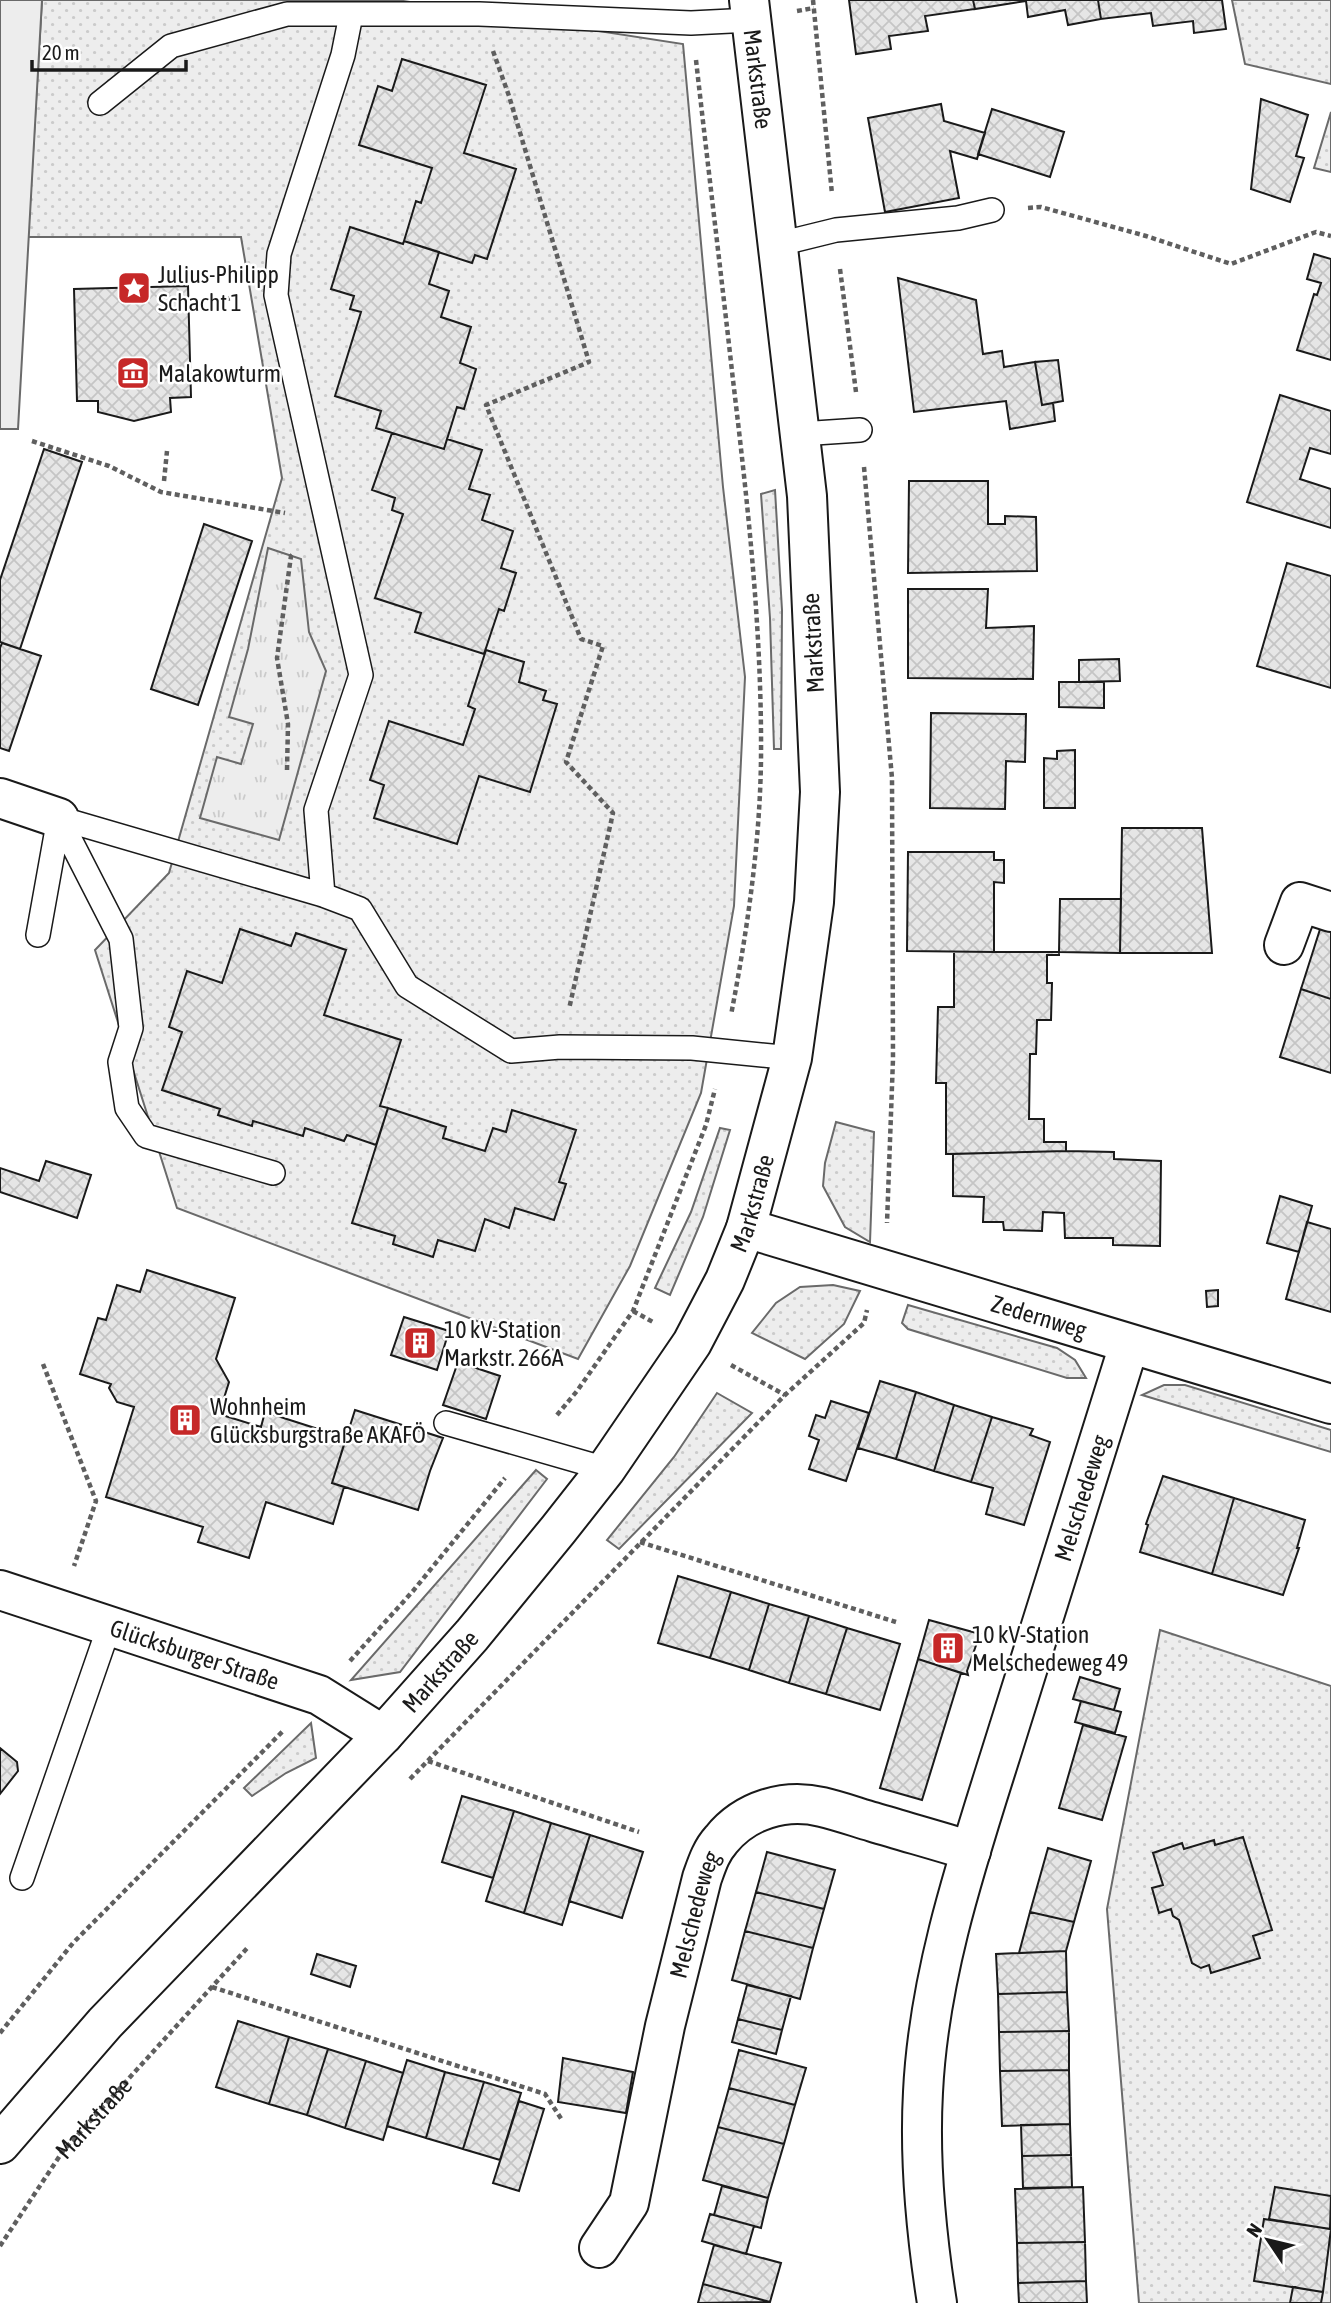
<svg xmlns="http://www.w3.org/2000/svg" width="1331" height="2303" viewBox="0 0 1331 2303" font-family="'Asap Condensed',sans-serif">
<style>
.grass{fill:url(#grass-dots);stroke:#6a6a6a;stroke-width:2}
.park{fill:url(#park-tufts);stroke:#6a6a6a;stroke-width:2}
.pitch{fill:#ededed;stroke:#6a6a6a;stroke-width:2}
.building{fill:url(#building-cross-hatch);stroke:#1a1a1a;stroke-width:2}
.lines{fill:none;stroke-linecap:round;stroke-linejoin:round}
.service-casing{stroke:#1a1a1a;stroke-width:26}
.minor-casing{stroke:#1a1a1a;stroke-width:42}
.secondary-casing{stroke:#1a1a1a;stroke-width:42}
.path{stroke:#5f5f5f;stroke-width:4.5;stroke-dasharray:5 3.5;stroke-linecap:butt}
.service{stroke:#fff;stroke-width:23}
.minor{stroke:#fff;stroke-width:38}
.secondary{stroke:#fff;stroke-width:38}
.labels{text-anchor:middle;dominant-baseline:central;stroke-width:5;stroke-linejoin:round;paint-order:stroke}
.street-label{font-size:24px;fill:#1a1a1a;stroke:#fff}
.poi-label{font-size:24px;fill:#1a1a1a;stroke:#fff;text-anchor:start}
</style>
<defs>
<pattern id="grass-dots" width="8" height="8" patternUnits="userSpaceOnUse" patternTransform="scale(1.75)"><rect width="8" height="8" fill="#ededed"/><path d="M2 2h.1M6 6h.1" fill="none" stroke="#cbcbcb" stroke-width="1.8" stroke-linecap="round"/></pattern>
<pattern id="park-tufts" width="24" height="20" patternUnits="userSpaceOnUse" patternTransform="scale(1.75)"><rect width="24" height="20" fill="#ededed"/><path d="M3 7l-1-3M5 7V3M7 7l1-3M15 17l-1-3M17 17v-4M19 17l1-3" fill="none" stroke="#cbcbcb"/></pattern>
<pattern id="building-cross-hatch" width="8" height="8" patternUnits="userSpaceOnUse" patternTransform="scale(1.75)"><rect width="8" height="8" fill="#e6e6e6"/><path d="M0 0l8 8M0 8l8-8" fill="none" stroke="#c5c5c5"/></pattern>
</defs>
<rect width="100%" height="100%" fill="#fff"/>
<path class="grass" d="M42,0H397L683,44L723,487L745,677L734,906L701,1093L630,1266L578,1359L177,1208L95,950L169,873L282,478L241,237H28Z
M1232,0H1331V84L1245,64Z
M1331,112V172L1314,168Z
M775,490L782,610L781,749H774L770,618L761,494Z
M836,1122L874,1132L870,1242L845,1227L823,1186L825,1163Z
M720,1128L730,1130L703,1217L670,1295L655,1288L691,1212Z
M833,1285L860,1291L844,1324L805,1359L752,1333L776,1303L800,1287Z
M908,1305L1057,1348L1075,1360L1086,1378H1067L908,1329L902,1323Z
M1164,1385H1185L1331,1430V1452L1142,1395Z
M717,1393L752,1413L619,1549L607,1540L674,1457Z
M536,1470L547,1479L400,1672L351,1680Z
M1160,1630L1331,1686V2303H1139L1107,1909Z
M311,1723L316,1758L286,1773L252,1796L244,1788Z"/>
<path class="park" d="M268,548L301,559L309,632L326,671L279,840L200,818L217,757L241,764L253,724L229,717L248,649Z"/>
<path class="pitch" d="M0,0H42L18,429H0Z"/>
<path class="building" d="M849,0H973L975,9L925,16L928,31L889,36L891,49L856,54Z
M973,0H1098L1101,19L1068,25L1065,10L1028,17L1026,1L975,9Z
M1098,0H1222L1226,29L1194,33L1193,21L1153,26L1151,13L1101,19Z
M402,59L486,85L464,153L516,169L487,259L475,255L472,263L404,241L416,201L421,203L432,168L359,145L378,86L392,91Z
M1261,99L1308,115L1296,156L1304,158L1290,202L1251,189Z
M941,104L944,121L985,133L977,159L950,151L959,198L885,212L868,118Z
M992,109L1064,132L1050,177L978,154Z
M350,227L403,244L404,241L439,252L429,284L449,291L441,317L471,327L460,363L476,369L464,409L457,407L444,449L376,428L381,411L335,396L361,312L350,309L354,296L331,289Z
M1314,254L1331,259V360L1297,350L1314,294L1317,295L1321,283L1307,279Z
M898,278L976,300L983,354L1002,351L1004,367L1035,362L1042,405L1053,403L1055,421L1010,429L1006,401L914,412Z
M188,286L191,397L170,398L171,412L134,421L98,412V401H77L74,289Z
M1058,360L1063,401L1042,405L1035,362Z
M1280,395L1331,411V454L1310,448L1300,479L1331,489V528L1247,502Z
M392,433L444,449L447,439L482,450L469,489L490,495L482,520L513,531L501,568L516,573L504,611L499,609L484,654L415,632L421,613L375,598L403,514L392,510L395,498L372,490Z
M44,449L82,462L20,649L0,642V580Z
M909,481H988V524H1005V516L1036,517L1037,571L908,573Z
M204,524L252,541L198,705L151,689Z
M1287,563L1331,576V688L1257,666Z
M908,589H988L986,628L1034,626L1033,679L908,678Z
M2,643L41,656L9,751L0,748V648Z
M486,650L524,662L519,682L546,691L543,700L557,704L530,792L479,776L457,844L374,818L384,785L370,780L389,721L463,745L475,709L468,706Z
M1119,659L1120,681L1079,682V660Z
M1059,682H1104V708L1059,707Z
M931,713L1026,714L1025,762L1006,761L1005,809L930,808Z
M1075,750V808H1044V758L1057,759V751Z
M1122,828H1202L1212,953H1120Z
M908,852H994V860H1004V883L994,882V952L907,951Z
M1060,899H1121L1120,953L1059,952Z
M1322,923L1331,926V999L1301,989Z
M240,929L291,946L296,933L346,950L324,1015L401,1040L380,1106L388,1108L376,1145L347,1135L344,1141L305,1128L303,1136L253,1121L252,1126L218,1115L220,1109L162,1090L182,1032L169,1027L187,971L222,983Z
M954,952H1059V955H1047V983H1052L1051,1020H1037L1036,1054H1030L1029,1119H1044V1142H1066V1151L946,1154V1083H936L938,1007H954Z
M1301,989L1331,999V1073L1280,1057Z
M388,1108L446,1127L443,1138L485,1151L493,1128L506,1132L512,1110L576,1130L559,1182L566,1184L554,1220L515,1208L509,1228L485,1219L475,1251L438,1240L433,1257L393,1244L395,1236L352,1223Z
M1066,1151L1114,1152V1159L1161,1161L1160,1246L1113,1245V1238H1065L1064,1213L1043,1212L1042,1231L1004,1230L1003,1222H983L984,1197L953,1196V1154Z
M46,1161L91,1175L77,1218L0,1192V1168L39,1181Z
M1280,1196L1312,1206L1299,1252L1267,1243Z
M1307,1222L1331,1229V1312L1286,1299Z
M147,1270L235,1298L216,1359L229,1382L219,1414L261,1427L265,1412L346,1438L332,1483L344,1487L333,1524L266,1502L249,1558L198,1542L203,1527L106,1497L134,1407L117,1402L109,1388L111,1384L80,1374L98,1318L106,1320L117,1285L140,1292Z
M1218,1290V1306L1207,1307L1206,1291Z
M404,1317L449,1331L437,1370L391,1355Z
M458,1362L500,1376L486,1419L443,1405Z
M880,1381L916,1392L896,1459L858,1448Z
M916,1392L954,1405L934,1471L896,1459Z
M831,1401L869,1413L846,1481L809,1469L819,1440L809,1436L816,1415L825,1418Z
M954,1405L992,1417L971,1482L934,1471Z
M355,1410L443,1438L430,1471L418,1510L332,1483Z
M992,1417L1033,1429L1030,1435L1050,1442L1024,1525L986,1514L993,1488L971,1482Z
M1163,1476L1234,1498L1212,1574L1140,1552L1148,1525L1146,1524Z
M1234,1498L1305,1520L1297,1548H1299L1283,1595L1212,1574Z
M678,1576L731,1592L710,1658L658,1643Z
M731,1592L769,1604L749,1670L710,1658Z
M769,1604L809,1616L789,1683L749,1670Z
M809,1616L847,1628L826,1694L789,1683Z
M929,1620L980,1634L967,1671L968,1675L918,1659Z
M847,1628L900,1644L880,1710L826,1694Z
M918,1659L961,1673L922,1800L880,1788Z
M1080,1677L1120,1689L1114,1710L1073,1699Z
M1081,1701L1121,1712L1115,1733L1075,1722Z
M1083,1725L1126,1737L1102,1820L1059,1808Z
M0,1748L17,1762L18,1771L0,1794Z
M462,1796L514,1811L493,1878L442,1862Z
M514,1811L551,1823L524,1913L486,1901Z
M551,1823L590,1835L562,1925L524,1913Z
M590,1835L643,1852L622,1918L569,1901Z
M1243,1837L1272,1930L1253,1936L1260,1958L1211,1973L1209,1965L1201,1968L1192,1963L1179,1920L1173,1916L1171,1909L1159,1913L1152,1888L1163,1885L1153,1853L1182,1843L1184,1849L1214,1840L1215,1845Z
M1048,1848L1091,1861L1074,1922L1030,1912Z
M767,1852L835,1870L824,1909L756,1892Z
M756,1892L824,1909L813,1948L745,1931Z
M1030,1912L1074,1922L1066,1951L1019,1953Z
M745,1931L813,1948L800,1999L732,1980Z
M1066,1951L1067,1992L998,1994L996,1954Z
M317,1954L356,1966L350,1987L311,1974Z
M747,1985L791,1996L782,2030L738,2019Z
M1067,1992L1069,2031L999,2032L998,1994Z
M738,2019L782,2030L776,2054L732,2042Z
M238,2021L289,2037L269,2104L216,2087Z
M1069,2031V2070L1000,2071L999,2032Z
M289,2037L328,2049L307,2115L269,2104Z
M328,2049L366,2061L345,2128L307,2115Z
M739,2050L806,2068L795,2105L729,2088Z
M563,2058L633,2072L626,2113L558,2102Z
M407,2060L445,2072L426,2138L387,2126Z
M366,2061L403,2073L383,2140L345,2128Z
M1069,2070L1070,2124L1002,2126L1000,2071Z
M445,2072L484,2082L463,2149L426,2138Z
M484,2082L521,2093L500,2160L463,2149Z
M729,2088L795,2105L784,2144L718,2127Z
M519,2101L544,2109L519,2191L493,2183Z
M1070,2124L1071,2155L1022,2156L1021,2125Z
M718,2127L784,2144L768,2198L703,2180Z
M1071,2155L1072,2187L1023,2188L1022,2156Z
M722,2186L768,2198L761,2228L714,2215Z
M1083,2187L1085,2242L1017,2243L1015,2189Z
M1275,2187L1331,2196L1330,2229L1269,2219Z
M710,2214L754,2226L746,2254L702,2241Z
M1264,2219L1331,2229L1323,2292L1254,2281Z
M1085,2242L1086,2281L1018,2283L1017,2243Z
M714,2245L781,2263L770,2302L703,2284Z
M1086,2281L1087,2303H1019L1018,2283Z
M703,2284L770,2302L698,2303Z
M1293,2287L1323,2292L1321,2303H1290Z"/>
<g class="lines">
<defs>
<path id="service" d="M100,103L171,46L287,14H479L691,23L751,20
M779,244L836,230L958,218L992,210
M800,434L860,430
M59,818L323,895L360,909L407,986L511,1051L560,1047L692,1048L792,1058
M59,818L121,939L131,1028L120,1062L127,1108L146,1136L273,1173
M323,895L316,810L361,675L276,295L279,254L343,55L351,15
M38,935L59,818
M446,1423L606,1469
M22,1878L109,1627"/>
<g id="minor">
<path d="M0,798L59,818"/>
<path d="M1284,945L1300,902L1331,912"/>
<path id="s2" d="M746,1228L1331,1404"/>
<path id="s3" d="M0,1590L319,1695L383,1735"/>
<path id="s4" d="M599,2248L629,2203L665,2026L702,1878C707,1864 711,1851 721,1840C745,1810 785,1798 822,1807C839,1811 856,1817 873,1822C906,1832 939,1841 971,1851"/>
<path id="s5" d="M937,2303C926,2233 919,2164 923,2092C929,1968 972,1847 1009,1728C1049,1600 1089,1472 1129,1345"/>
</g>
<g id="secondary">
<path id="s6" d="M0,2144L105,2023L383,1735L472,1635L558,1530L606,1469L692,1343L725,1280L746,1228L792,1058L814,902L820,792L807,496L749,0"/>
</g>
</defs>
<use href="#service" class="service-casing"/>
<use href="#minor" class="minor-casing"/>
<use href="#secondary" class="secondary-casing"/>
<g class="path">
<path d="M813,0L832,194"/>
<path d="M797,11L814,8"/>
<path d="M493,51L509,96L589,362L486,405L581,639L603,646L566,762L613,813L569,1009"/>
<path d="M696,60C708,167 721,273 733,380C748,506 762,631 761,759C760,844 747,932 731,1015"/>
<path d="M1028,208L1041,207L1146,236L1231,264L1316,232L1331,236"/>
<path d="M840,269L856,392"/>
<path d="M225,299L238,298"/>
<path d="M32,441L109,466L161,492L285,513"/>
<path d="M864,467L892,778L893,1059L887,1223"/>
<path d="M164,481L167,451"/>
<path d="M287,770L288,724L277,658L291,556L293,554"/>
<path d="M633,1311L653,1322"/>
<path d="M43,1364L96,1501L74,1566"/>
<path d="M731,1365L785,1395"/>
<path d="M557,1415L577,1391L633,1311L706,1125L715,1089"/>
<path d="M640,1542L896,1622"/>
<path d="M350,1661L413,1591L505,1478"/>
<path d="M428,1761L639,1832"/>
<path d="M410,1779L785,1395L864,1323L867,1310"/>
<path d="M212,1987L545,2094L562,2120"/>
<path d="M0,2033L73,1943L283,1731"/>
<path id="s1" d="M0,2246L63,2151L249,1946"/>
</g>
<use href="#service" class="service"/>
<use href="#minor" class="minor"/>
<use href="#secondary" class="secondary"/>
</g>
<defs>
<symbol id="sight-square" viewBox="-11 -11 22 22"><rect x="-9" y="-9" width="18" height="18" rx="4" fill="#c62828" stroke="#fff"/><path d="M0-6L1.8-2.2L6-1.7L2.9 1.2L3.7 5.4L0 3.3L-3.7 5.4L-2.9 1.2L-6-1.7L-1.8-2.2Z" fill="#fff"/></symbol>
<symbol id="museum-square" viewBox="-11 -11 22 22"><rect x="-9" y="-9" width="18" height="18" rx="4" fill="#c62828" stroke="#fff"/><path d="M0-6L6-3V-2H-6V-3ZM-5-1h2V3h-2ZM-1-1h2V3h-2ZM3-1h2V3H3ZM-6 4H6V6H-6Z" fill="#fff"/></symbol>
<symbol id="building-square" viewBox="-11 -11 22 22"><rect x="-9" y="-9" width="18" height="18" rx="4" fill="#c62828" stroke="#fff"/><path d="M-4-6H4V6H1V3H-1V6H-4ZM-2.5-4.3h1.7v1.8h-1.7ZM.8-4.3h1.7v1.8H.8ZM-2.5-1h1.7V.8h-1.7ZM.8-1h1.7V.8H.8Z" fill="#fff"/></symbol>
</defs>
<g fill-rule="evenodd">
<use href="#sight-square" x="115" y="269" width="38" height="38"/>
<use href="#museum-square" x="114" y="354" width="38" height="38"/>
<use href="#building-square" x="401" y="1324" width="38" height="38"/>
<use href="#building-square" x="166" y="1401" width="38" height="38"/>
<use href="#building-square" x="929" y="1629" width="38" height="38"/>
</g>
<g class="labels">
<g class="street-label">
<text transform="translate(758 79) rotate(83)">Markstraße</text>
<text transform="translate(813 643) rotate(-93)">Markstraße</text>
<text stroke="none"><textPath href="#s6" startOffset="1213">Markstraße</textPath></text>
<text stroke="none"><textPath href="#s2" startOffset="306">Zedernweg</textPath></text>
<text stroke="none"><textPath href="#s5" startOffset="828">Melschedeweg</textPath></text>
<text stroke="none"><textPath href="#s3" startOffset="205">Glücksburger Straße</textPath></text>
<text stroke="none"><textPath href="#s6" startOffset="646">Markstraße</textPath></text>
<text stroke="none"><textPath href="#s4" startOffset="350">Melschedeweg</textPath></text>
<text stroke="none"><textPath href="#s1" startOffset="159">Markstraße</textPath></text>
</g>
<g class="poi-label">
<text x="158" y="274">Julius-Philipp<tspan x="158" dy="28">Schacht 1</tspan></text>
<text x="158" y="373">Malakowturm</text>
<text x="444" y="1329">10 kV-Station<tspan x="444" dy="28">Markstr. 266A</tspan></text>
<text x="210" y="1406">Wohnheim<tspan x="210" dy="28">Glücksburgstraße AKAFÖ</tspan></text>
<text x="972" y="1634">10 kV-Station<tspan x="972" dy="28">Melschedeweg 49</tspan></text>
</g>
</g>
<g transform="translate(1268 2240) rotate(305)" stroke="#ffffff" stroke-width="5" paint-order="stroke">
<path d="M0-5L12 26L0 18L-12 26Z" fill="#1a1a1a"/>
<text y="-10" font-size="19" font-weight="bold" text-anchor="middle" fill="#1a1a1a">N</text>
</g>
<path d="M32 60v10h154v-10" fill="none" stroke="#1a1a1a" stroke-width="3.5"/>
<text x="42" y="60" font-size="21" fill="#1a1a1a" stroke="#ffffff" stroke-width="5" paint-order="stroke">20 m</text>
</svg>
